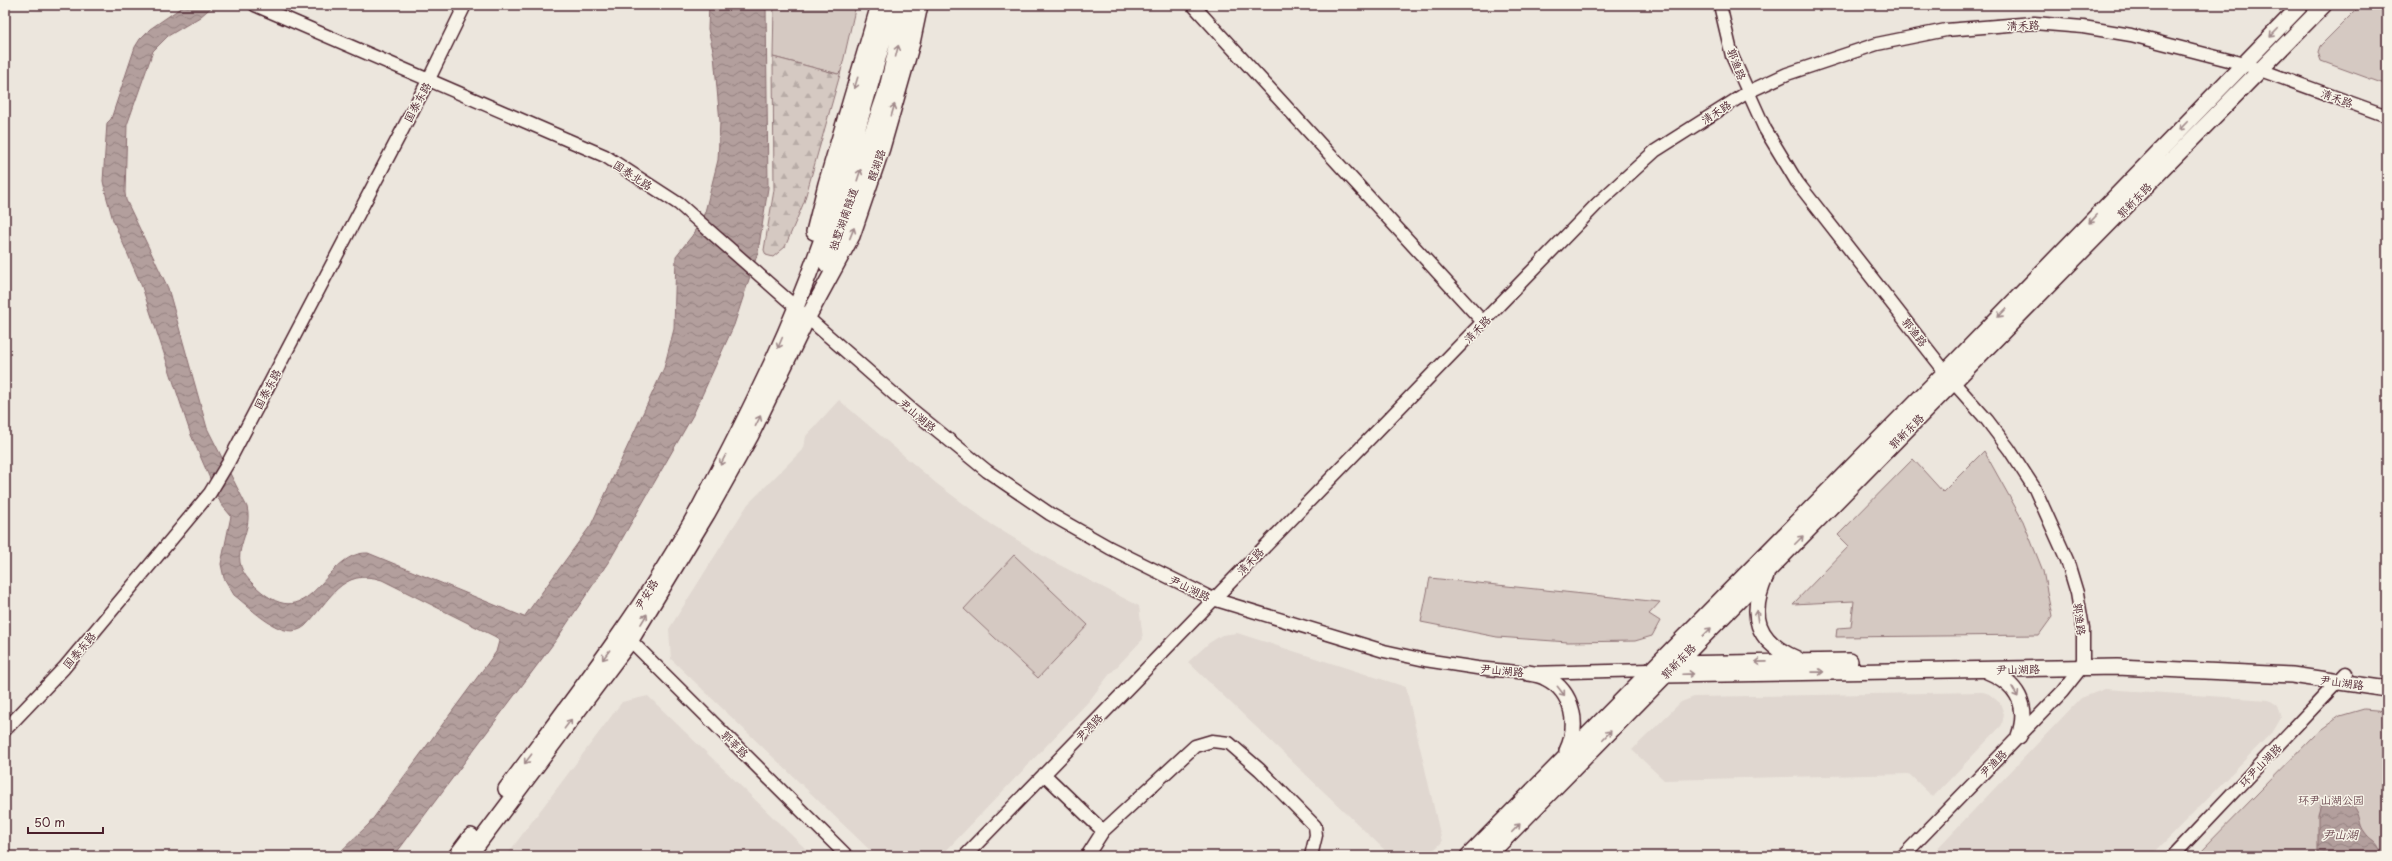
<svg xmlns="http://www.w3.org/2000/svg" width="2392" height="861" viewBox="0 0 2392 861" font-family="'Playpen Sans','LXGW WenKai TC',sans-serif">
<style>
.built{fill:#e0d7d0}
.green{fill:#d5c9c2;stroke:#907476}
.forest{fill:url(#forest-firs);stroke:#907476}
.water{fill:url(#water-waves);stroke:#896c6f}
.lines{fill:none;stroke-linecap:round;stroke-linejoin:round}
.minor-casing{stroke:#4a1f2b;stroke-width:15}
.major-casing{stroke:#4a1f2b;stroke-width:18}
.minor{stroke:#f7f3e8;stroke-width:12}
.major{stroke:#f7f3e8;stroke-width:15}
.oneway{stroke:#a0898a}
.labels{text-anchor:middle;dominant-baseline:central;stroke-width:3;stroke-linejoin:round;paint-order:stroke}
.street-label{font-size:11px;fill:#4a1f2b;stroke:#f7f3e8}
.park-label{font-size:11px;fill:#6d4a51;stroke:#f7f3e8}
.water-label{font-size:12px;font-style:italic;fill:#6f4c53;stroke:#f7f3e8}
</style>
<defs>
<pattern id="forest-firs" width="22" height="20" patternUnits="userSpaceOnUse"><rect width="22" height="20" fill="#d5c9c2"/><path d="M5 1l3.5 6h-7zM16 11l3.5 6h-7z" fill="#b8aca7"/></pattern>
<pattern id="water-waves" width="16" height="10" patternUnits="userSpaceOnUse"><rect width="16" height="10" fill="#b39f9d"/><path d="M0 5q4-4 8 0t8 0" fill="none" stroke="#948180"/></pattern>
</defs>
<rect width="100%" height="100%" fill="#ece6dd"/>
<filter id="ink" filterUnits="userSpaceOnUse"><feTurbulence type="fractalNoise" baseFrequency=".025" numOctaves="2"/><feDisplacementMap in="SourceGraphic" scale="8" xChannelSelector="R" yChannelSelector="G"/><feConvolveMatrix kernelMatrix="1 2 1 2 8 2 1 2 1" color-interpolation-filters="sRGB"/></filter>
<g filter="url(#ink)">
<path class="built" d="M839,400L937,484L991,524L1048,559L1139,606L1143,639L1109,675L1089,701L941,856H876L671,659L669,629L730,532L748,504L804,448L806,436Z
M1237,633L1406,687L1442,842L1428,856H1391L1188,662L1209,643L1222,635Z
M2105,689L2269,700L2277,705L2281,718L2274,730L2151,856H1930L2081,698Z
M1983,692L1989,694L2000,703L2004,714L2002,725L1933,797L1909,774L1664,780L1632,750L1681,702L1694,697Z
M648,696L813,856H506L622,702Z"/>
<path class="green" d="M774,5H856L841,71L838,74L773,57Z
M2361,5H2387V85L2321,61L2318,52L2320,46Z
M1984,451L2023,521L2043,571L2052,617L2039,635L1836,637L1837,628L1851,627L1854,601L1793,604L1849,546L1838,535L1913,459L1943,492Z
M1014,555L1088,625L1038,678L964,609Z
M1430,578L1660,602L1649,614L1660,621L1652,636L1635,641L1568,642L1497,637L1421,622Z
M2364,709L2387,711V856H2196L2319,731L2340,716Z"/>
<path class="forest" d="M773,57L838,74L841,71L804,202L785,247L773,257L766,255L764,250L774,190Z"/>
<path class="water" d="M185,5H214L200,17L168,36L153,51L127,125L125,193L126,200L168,288L207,428L247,507C254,536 225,554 250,581C312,646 321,551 368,553L524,617L591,525L664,368L674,329L676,256L695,232L705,212L718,160L720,122L714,55L708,29L709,5H766L768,188L758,252L734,325L693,415L611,558L556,640L394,856H336L369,824L496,652L499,641L496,637L382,580C341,567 330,601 305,626C284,644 251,608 234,595L224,578L221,564L231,516L221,504L191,435L142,287L113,220L106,195L103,181L107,123L111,119L135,47L140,39L150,29Z
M2328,798L2350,801C2363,814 2357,821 2364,831C2372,843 2377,838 2382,856H2318V815L2322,801Z"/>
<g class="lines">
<defs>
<path id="minor" d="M255,5L605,156L679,204L911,409L987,471L1050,514L1110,548L1213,599L1384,651L1425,660L1477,668L1528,673L1650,670
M1193,5L1483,322
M1720,5L1732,56L1765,129L1797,182L1954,383L1987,420L2009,449L2035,489L2067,560L2077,593L2083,628V659L2081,668L2062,692L1903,856
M625,635L847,856
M5,730L64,668L210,493L228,463L428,81L465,5
M1044,774L1103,831
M965,856L1598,203L1655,151L1748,92L1787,74L1877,44L1946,30L2034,23L2083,27L2131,35L2244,64L2387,116
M1087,856L1103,831L1195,746L1212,741L1229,743L1260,770L1315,826L1316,835L1311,856
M2173,856L2346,673"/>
<path id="major" d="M814,232L826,184L879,5
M827,265L886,92L907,5
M1766,576C1748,615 1756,642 1797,659
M1672,664L1850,661
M1987,671C2017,683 2030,705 2019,736
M1528,673C1534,674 1541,675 1546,678C1574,692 1579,726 1567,751
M1660,673L1665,675L2117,667L2292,675L2387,689
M506,789C574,698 644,608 699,508C725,459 751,408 774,358C826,245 860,124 893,5
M456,856L471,836
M469,856L631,640L707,514L751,435L808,317L852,236L882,148L912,43L920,5
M1468,856L1954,363L2301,5
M1488,856L2324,5"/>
</defs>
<use href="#minor" class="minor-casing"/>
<use href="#major" class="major-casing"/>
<use href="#minor" class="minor"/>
<use href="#major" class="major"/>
</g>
<defs><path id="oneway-shaft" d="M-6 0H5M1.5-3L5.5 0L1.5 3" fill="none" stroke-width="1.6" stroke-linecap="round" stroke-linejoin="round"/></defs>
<g class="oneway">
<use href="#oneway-shaft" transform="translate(2274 33) rotate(134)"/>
<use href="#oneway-shaft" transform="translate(897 51) rotate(-76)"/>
<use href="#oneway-shaft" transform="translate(856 83) rotate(107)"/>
<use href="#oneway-shaft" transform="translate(893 110) rotate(-74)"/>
<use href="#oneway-shaft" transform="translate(2183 126) rotate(134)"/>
<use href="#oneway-shaft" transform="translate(859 175) rotate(-72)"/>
<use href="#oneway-shaft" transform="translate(2093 219) rotate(134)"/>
<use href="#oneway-shaft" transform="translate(852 233) rotate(-68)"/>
<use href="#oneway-shaft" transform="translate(2002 313) rotate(134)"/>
<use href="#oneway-shaft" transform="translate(780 343) rotate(113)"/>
<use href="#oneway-shaft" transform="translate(758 421) rotate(-64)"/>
<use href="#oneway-shaft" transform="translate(723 460) rotate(117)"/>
<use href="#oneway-shaft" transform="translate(1799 540) rotate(-45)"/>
<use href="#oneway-shaft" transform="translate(1757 616) rotate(-98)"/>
<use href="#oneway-shaft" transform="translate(644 619) rotate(-59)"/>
<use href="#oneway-shaft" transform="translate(1707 632) rotate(-45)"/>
<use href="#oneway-shaft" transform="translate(606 655) rotate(127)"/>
<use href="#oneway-shaft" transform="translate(1761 662) rotate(179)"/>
<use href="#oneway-shaft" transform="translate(1818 672) rotate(-1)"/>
<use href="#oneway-shaft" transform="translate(1688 674) rotate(-2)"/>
<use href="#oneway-shaft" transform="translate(1561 691) rotate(52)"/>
<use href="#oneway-shaft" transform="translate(2015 692) rotate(60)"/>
<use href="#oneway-shaft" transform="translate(568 724) rotate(-53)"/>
<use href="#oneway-shaft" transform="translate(1607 735) rotate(-46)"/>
<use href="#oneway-shaft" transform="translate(528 759) rotate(127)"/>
<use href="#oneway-shaft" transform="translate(1516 828) rotate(-46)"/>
</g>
</g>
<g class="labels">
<g class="street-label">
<text transform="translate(2023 25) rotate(-2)">清禾路</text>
<text transform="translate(1737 64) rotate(69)">郭渔路</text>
<text transform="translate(2337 98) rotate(20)">清禾路</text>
<text transform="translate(417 102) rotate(-62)">国泰东路</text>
<text transform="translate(1716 112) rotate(-33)">清禾路</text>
<text transform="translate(876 165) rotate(-71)">醒湖路</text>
<text transform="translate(633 175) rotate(33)">国泰北路</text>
<text transform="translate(2134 200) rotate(-46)">郭新东路</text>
<text transform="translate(843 219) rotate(-71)">独墅湖南隧道</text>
<text transform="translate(1477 329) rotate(-46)">清禾路</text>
<text transform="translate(1915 332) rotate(52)">郭渔路</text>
<text transform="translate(267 389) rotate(-62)">国泰东路</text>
<text transform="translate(918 415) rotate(40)">尹山湖路</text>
<text transform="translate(1906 431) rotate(-45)">郭新东路</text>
<text transform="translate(1250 561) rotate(-46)">清禾路</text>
<text transform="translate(1190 588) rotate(26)">尹山湖路</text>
<text transform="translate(646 594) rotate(-58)">尹安路</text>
<text transform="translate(2080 619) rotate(83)">郭渔路</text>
<text transform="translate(79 650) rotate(-50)">国泰东路</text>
<text transform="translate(1678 661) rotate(-46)">郭新东路</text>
<text transform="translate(2018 669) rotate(-1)">尹山湖路</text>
<text transform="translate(1502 670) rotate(5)">尹山湖路</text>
<text transform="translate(2342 682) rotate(8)">尹山湖路</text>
<text transform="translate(1089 727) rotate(-46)">尹鸿路</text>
<text transform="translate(735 744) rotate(45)">郭莘路</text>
<text transform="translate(1993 763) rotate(-46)">尹渔路</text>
<text transform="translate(2260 765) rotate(-46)">环尹山湖路</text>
</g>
<g class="park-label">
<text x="2331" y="799">环尹山湖公园</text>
</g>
<g class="water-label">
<text x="2340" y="834">尹山湖</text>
</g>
</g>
<rect width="2392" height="861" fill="none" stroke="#f7f3e8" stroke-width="20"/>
<rect x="10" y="10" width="2372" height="841" fill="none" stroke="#4a1f2b" stroke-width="1.5" filter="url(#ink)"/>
<path d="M28 827v6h75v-6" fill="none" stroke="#4a1f2b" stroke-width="2"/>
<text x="34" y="827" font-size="12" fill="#4a1f2b" stroke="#f7f3e8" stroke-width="3" paint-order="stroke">50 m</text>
</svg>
